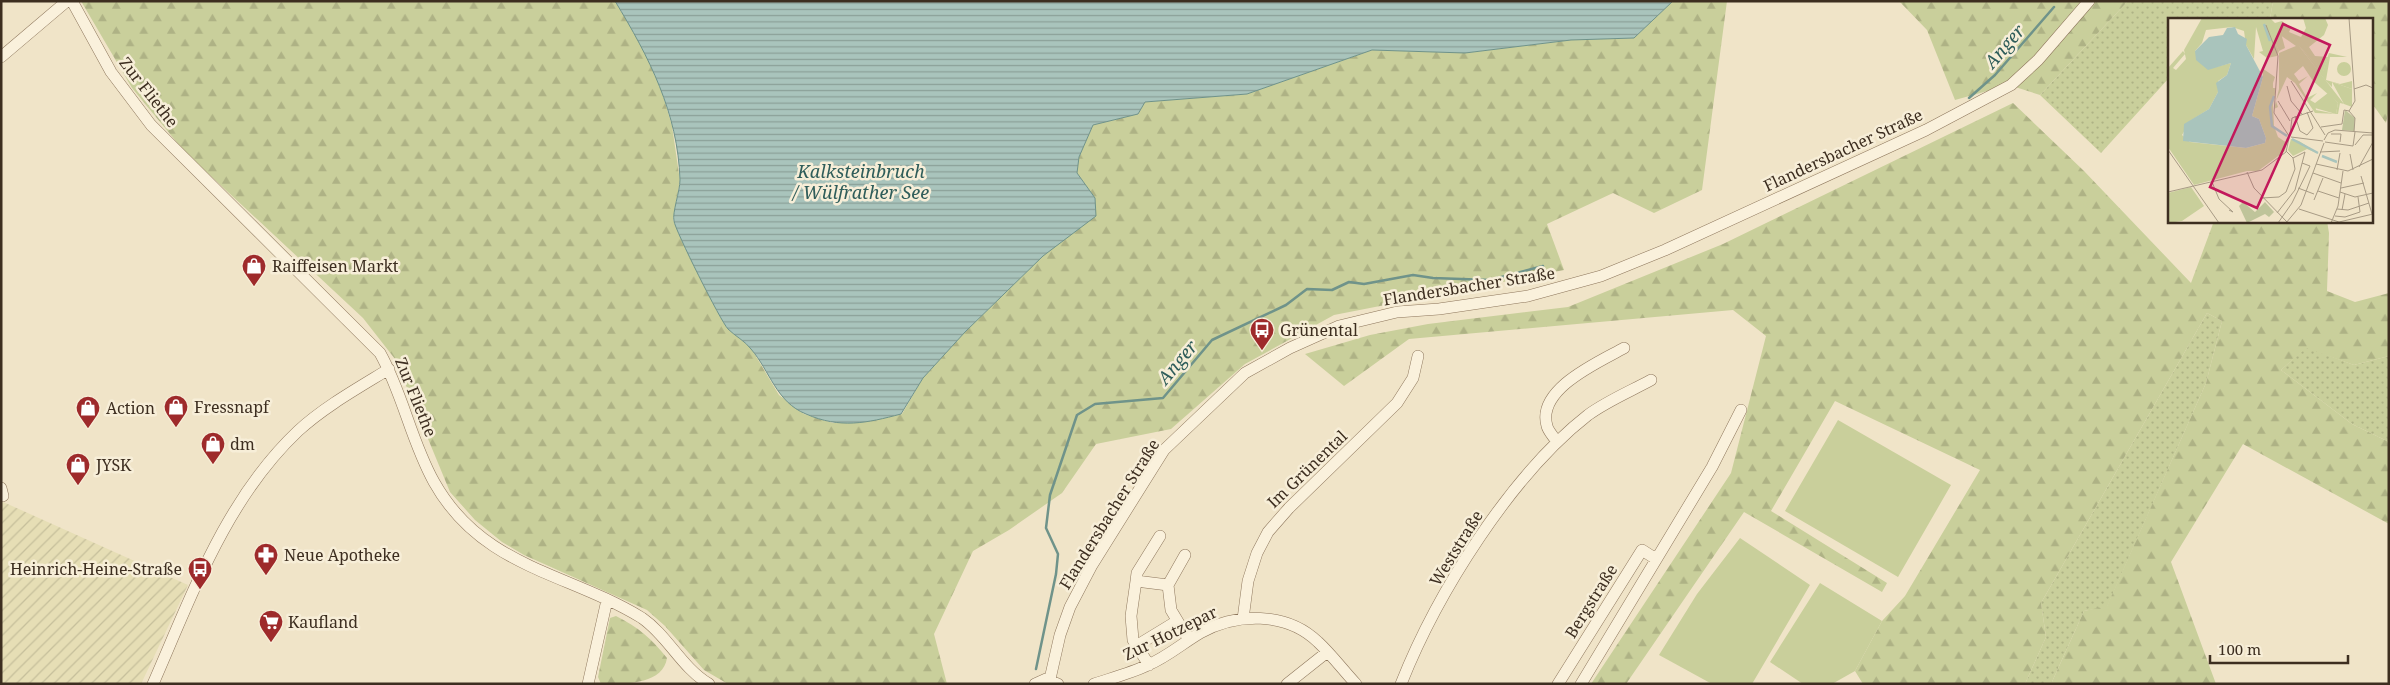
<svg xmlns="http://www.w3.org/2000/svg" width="2390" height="685" viewBox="0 0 2390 685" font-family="'Noto Serif',serif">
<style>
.farmland{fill:url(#farmland-furrows)}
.grass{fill:url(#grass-dots)}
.forest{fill:url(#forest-firs)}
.garden{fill:#c9cf9b}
.water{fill:url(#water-rules);stroke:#6f938a}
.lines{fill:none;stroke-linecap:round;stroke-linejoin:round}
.stream{stroke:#6f938a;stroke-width:2.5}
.minor-casing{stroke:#8d765c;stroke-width:12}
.minor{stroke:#faf1dc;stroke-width:11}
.labels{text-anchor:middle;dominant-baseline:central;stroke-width:5;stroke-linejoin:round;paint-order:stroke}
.street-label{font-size:16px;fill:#3d2e20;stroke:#f7eed8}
.poi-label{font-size:16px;fill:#3d2e20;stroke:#f7eed8;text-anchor:start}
.water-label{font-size:18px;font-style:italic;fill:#2f5d5a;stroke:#f7eed8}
.inset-river{fill:none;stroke:#a9c4bc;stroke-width:2.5}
.inset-road{fill:none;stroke:#a89b85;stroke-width:1}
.view{fill:#c2185b;fill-opacity:0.15;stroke:#c2185b;stroke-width:2.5}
.inset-edge{fill:none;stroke:#3d2e20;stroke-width:2.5}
</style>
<defs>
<pattern id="farmland-furrows" width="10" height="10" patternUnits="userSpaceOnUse" patternTransform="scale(1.25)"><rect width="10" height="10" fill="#e6deb5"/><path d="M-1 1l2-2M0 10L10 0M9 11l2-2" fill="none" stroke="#c6bf9b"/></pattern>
<pattern id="grass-dots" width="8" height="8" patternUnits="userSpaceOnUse" patternTransform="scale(1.25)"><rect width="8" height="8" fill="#c9cf9b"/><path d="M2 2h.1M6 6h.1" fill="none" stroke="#aeb285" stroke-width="1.8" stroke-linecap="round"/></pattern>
<pattern id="forest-firs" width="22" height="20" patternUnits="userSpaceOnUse" patternTransform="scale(1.25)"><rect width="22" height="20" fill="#c9cf9b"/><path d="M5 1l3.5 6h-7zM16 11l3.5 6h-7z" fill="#aeb285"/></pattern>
<pattern id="water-rules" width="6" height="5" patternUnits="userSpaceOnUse" patternTransform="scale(1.25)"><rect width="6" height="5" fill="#a9c4bc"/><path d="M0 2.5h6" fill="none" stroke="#8ba098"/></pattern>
</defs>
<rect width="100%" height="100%" fill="#f0e4c8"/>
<path class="farmland" d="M1,501L188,585L141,684H1Z"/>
<path class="grass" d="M2128,1H2273L2270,19H2169V78L2101,153L2040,95Z
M2207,313L2222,321L2206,383L2107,607L2084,611L2051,684H2025L2046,637L2041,603Z
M2306,347L2354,365L2389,356V442L2352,424L2281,370Z"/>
<path class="forest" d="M81,1H615L642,45L660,85L672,126L680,181L673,220L727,328L751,348L779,395L804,414L833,423L902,414L923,378L965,332L1043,256L1068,236L1095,198L1077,173L1079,157L1093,125L1138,114L1145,102L1247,94L1372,50L1465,53L1571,40L1634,38L1673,1H1727L1702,190L1654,213L1613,193L1547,224L1564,270L1334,315L1245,364L1171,429L1096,444L1062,493L1009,530L973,551L934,634L947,684H728L704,670L665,626L647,610L524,555L502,542L475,520L450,492L395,359L363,318L184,151L132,88Z
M1899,1H2128L2040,95L2009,85L1955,100L1927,30Z
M2273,1H2389V109L2386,123L2371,102V19H2270Z
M2013,103L2084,171L2191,283L2214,221H2327L2329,233L2327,291L2355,302L2389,293V356L2354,365L2306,348L2281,370L2352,424L2389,442V524L2243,444L2171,562L2216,684H2051L2084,611L2107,606L2206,383L2222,321L2207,313L2041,603L2046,637L2025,684H1863L1855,671L1882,621L1905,596L1980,470L1835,401L1771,511L1887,583L1882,592L1744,512L1626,684H1591L1731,473L1766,336L1733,310L1409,339L1344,386L1305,354L1370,335L1428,324L1568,307L1723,244Z
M616,616C638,627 652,639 667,658C663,685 624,684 601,684L598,677L610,618Z"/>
<path class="garden" d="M1838,420L1951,485L1898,577L1785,511Z
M1740,538L1810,585L1752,684H1712L1659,655L1697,594Z
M1820,583L1882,621L1855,671L1832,684H1803L1770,662Z"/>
<path class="water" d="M615,1H1673L1634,38L1571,40L1465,53L1372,50L1247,94L1145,102L1138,114L1093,125L1079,157L1077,173L1095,198L1096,216L1043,256L965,332L923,378L901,414C867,423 840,429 806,414C776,402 770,371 751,349C745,341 735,336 728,329C721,322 675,230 674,221C672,213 680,191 680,180C678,113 649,57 615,1Z"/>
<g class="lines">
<path class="stream" d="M1969,98L1995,75L2054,7
M1036,669L1056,574L1058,554L1046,528L1050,495L1077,415L1095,404L1163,398L1212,340L1286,305L1307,289L1332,290L1349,282L1364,284L1413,275L1433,278L1490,280L1543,266"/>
<defs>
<path id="minor" d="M72,1L111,72L151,125L380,353C403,394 411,441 434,482C482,568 567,572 642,618C668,636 681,667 709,684
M1,57L67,1
M1557,442C1554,437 1548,431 1547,426C1536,389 1599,362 1624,348
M1,488L3,496
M1136,581L1137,573L1160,536
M1168,585L1185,555
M1243,619L1248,581L1257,553L1268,532L1289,508L1397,403L1413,378L1418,356
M1136,646L1177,621
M1149,665L1133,640L1131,616L1136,581L1168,585L1171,610L1189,640
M1050,679L1060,635L1070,607L1092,565L1164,450L1245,373L1290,348L1339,326L1397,312L1439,309L1528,296L1601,276L1665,250L1926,130L2011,85L2038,60L2089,1
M153,684C192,595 226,499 298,431C324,407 358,388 389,369
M588,684L607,600
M1035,684L1046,679L1058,684
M1094,684C1112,678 1131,673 1148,665C1167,657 1183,643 1200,633C1236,613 1286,611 1318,642C1331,654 1343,670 1356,684
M1287,684L1326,653
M1401,684C1437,593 1511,475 1588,415C1607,401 1631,391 1651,380
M1558,684L1642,550L1656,559
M1581,684L1712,467L1741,410"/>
</defs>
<use href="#minor" class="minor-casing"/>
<use href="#minor" class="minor"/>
</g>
<defs>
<symbol id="shop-pin" viewBox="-11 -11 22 30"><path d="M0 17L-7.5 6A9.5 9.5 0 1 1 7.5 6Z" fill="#9e2a2b" stroke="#f7eed8"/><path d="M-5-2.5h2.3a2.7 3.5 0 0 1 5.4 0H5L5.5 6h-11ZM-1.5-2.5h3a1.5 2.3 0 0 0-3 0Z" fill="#fff"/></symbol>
<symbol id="bus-pin" viewBox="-11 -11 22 30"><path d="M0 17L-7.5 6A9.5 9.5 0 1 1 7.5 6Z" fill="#9e2a2b" stroke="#f7eed8"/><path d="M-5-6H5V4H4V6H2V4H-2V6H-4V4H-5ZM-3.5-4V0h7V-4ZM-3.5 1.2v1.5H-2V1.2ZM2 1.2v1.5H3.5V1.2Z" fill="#fff"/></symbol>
<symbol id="pharmacy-pin" viewBox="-11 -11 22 30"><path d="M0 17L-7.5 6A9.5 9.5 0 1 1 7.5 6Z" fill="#9e2a2b" stroke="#f7eed8"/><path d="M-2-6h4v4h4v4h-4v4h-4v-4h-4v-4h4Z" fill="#fff"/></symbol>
<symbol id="supermarket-pin" viewBox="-11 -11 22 30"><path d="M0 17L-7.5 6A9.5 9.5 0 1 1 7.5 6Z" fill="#9e2a2b" stroke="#f7eed8"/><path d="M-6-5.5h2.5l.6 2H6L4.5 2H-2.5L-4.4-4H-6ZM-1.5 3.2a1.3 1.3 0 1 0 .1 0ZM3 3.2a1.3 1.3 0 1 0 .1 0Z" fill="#fff"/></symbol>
</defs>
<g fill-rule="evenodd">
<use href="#shop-pin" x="240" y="252" width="28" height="38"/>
<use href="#bus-pin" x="1248" y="316" width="28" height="38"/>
<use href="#shop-pin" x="162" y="393" width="28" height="38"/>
<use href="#shop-pin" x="74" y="394" width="28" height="38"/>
<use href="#shop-pin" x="199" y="430" width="28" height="38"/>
<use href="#shop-pin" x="64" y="451" width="28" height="38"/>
<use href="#pharmacy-pin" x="252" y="541" width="28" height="38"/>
<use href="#bus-pin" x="186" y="555" width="28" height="38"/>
<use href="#supermarket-pin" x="257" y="608" width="28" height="38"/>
</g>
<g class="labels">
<g class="street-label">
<text transform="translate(149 92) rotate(52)">Zur Fliethe</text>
<text transform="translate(1843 150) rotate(-25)">Flandersbacher Straße</text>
<text transform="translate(1469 286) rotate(-9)">Flandersbacher Straße</text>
<text transform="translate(416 397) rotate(68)">Zur Fliethe</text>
<text transform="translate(1307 469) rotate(-44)">Im Grünental</text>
<text transform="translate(1109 514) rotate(-58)">Flandersbacher Straße</text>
<text transform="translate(1456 548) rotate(-58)">Weststraße</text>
<text transform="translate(1591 601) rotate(-58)">Bergstraße</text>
<text transform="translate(1170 633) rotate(-26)">Zur Hotzepar</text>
</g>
<g class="poi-label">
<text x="272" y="266">Raiffeisen Markt</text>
<text x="1280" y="330">Grünental</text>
<text x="194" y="407">Fressnapf</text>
<text x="106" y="408">Action</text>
<text x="230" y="444">dm</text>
<text x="96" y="465">JYSK</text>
<text x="284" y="555">Neue Apotheke</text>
<text x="182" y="569" text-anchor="end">Heinrich-Heine-Straße</text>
<text x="288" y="622">Kaufland</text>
</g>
<g class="water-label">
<text transform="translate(2004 46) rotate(-49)">Anger</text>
<text x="861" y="171">Kalksteinbruch<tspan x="861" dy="21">/ Wülfrather See</tspan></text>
<text transform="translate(1177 362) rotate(-50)">Anger</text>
</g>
</g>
<g transform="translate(2168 18)">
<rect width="205" height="205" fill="#f0e4c8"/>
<path d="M101,9L113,15L117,30L111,33ZM131,28L155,53L161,35L179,39H162L158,62L172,66L184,63V71L164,64V69L157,62ZM123,121L131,123L151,136L139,131L125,138L120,132ZM23,169L36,188L14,203L0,205V175Z" fill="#c9cf9b"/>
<path d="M34,0H102L107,5L114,3L123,10L121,14L133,19L138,10L135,0H157L160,7L156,17L141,29L147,38L160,39L155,54L131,28L176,86L172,85L170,96L147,95L127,65L119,59L108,83L110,89L106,91L111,71V35L128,28L102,10L111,33L109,38L99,40L91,34L95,33L88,9L86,41L78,27L76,13L64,9L38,12L34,25L27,33L48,49L63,45L59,57L50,63V74L41,91L22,103L14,117L22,124L78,130L97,125L98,120L91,101L84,98L95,59L94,50L107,59L105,65V70H108L105,87L106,108L110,119L119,125L117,133L90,153H79L26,167L0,129V50L15,33L17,36L5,50L8,52L18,41L16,32ZM135,48L145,63L170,85L168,96L148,92L147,85L142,82L149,75L139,80L131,66L140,58L131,63L126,56Z" fill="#c9cf9b" fill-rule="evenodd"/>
<path d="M177,92L187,100L186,113L174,112ZM75,184L87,194L97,184L106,194L101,199L97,196L79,205L71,188Z" fill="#bfc49a"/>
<path d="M169 51a7 7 0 1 1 14 0a7 7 0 1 1-14 0ZM164,64L184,71V89L176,86ZM160,75L170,85L168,96L147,90V85Z" fill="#c9cf9b"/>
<path d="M67,9L70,16L79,21L78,27L95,59L84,98L91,101L98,120L97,125L78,130L15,123L16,106L41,91L50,74L48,65L59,57L63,45L40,52L28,42L27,33L41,19L55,17L59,10Z" fill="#a9c4bc"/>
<path class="inset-river" d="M96,6L102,23M106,78L102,89L104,108L119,118M124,121L150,135M154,138L169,144"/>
<path class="inset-road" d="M98,7L110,38L106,95L121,118M123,63L157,117M119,68L123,83L134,96M186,71L198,67L205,70M110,83L122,103M181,93L187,83L181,0M181,93L187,100L186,114M127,98L132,113L139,117L145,110L139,94M153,109L174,106L176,92L181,93M163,116H173L172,124M122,117L124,100L145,93M123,119L155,123M156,122L160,115L167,112L205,115M157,124L185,128L187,114M187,127L195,117H205M0,132L51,205M152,134L172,133M182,136L185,152M148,146L180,153L205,141M191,149L205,124M169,152L172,135M79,154L86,170L119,204M145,155L173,165M193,158L204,196M44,164L51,181L65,194L61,192M130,170L146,176M173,170L196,165M150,173L171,180M0,174L94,152L118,134L121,120M172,174L187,179L205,175M94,180L111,179L118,174L127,151L125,140L118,133M146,182L155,160M131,191L171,204L205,196M169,191L180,192L201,185M174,192L177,176M109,195L127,172L137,134L125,140M167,198L177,199L192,194L190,179M110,205L124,185L142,148L134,145M118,205L133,187L156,125M163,205L170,188L175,153"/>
<path class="view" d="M115,6L162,27L89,190L42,169Z"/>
<rect width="205" height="205" class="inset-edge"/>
</g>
<rect width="2390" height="685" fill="none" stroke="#3d2e20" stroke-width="5"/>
<path d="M2210 655v8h138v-8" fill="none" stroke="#3d2e20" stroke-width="2.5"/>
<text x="2218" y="655" font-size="15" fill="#3d2e20" stroke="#f7eed8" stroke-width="4" paint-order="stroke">100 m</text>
</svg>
